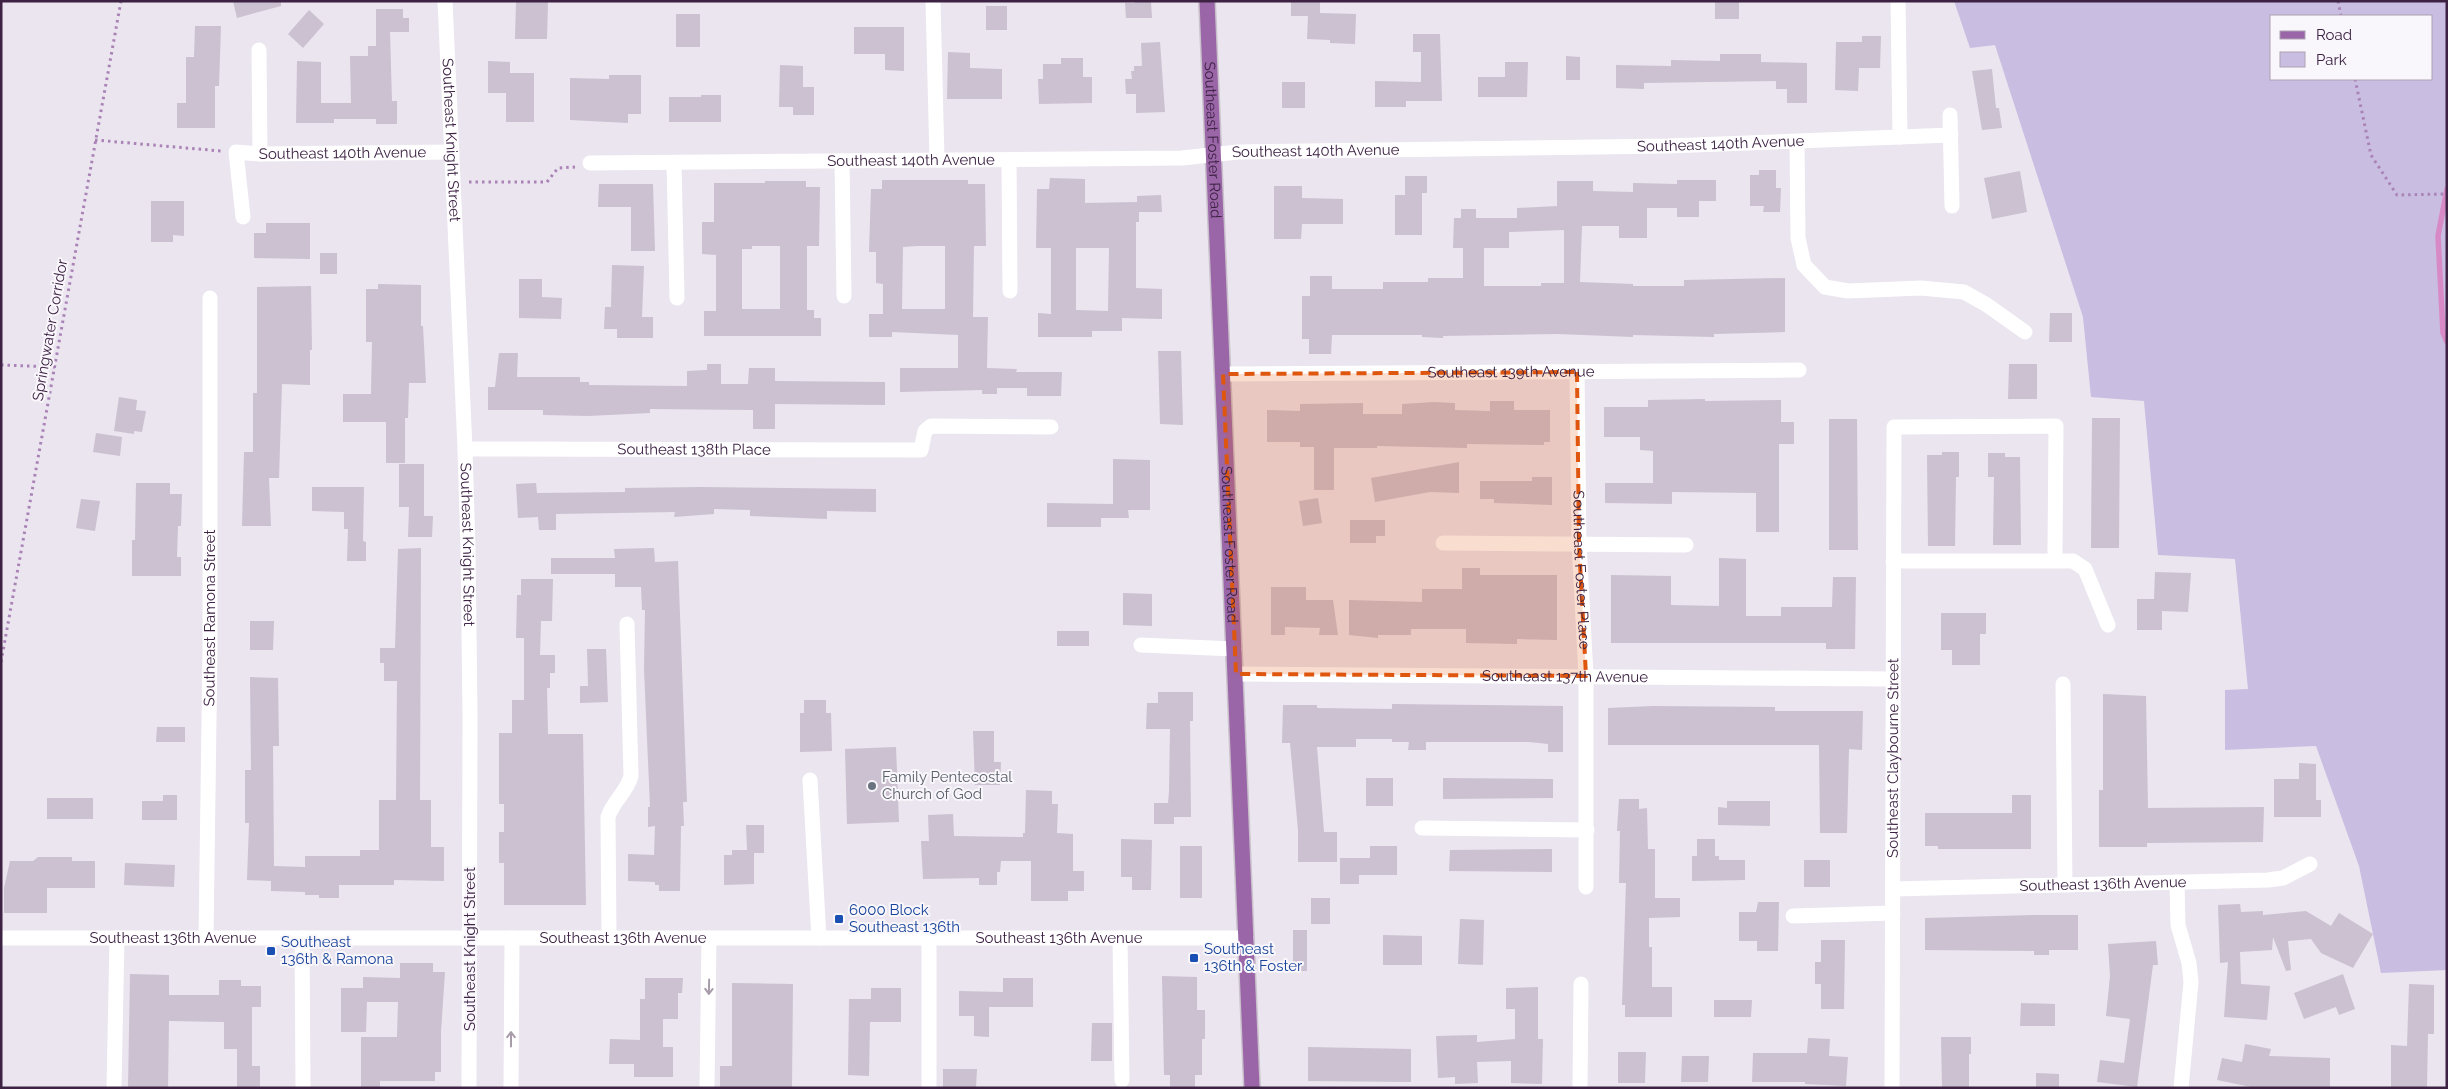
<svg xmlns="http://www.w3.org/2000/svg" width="2448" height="1089" viewBox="0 0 2448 1089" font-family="Raleway,sans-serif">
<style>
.green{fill:#c9bde2;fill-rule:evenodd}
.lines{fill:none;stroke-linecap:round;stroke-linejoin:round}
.stream{stroke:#d88ac7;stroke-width:5.5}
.building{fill:#cbc1d1;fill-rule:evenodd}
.major-casing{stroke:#c9c1cb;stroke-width:18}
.path{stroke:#a983b6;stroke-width:3;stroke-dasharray:2.5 4;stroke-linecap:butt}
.minor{stroke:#fff;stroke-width:15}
.major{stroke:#9b66a8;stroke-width:15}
.oneway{stroke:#a89cab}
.marked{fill:#df560f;fill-opacity:0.2;stroke:#df560f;stroke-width:4;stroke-dasharray:10 6;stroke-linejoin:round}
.worship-dot{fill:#6b7280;stroke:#f9f7fb;stroke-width:2}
.transit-dot{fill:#1a4fb4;stroke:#f9f7fb;stroke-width:2}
.labels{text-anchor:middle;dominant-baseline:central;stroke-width:4;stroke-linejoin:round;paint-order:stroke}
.street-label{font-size:15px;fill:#3d2244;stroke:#f9f7fb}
.worship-label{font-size:15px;fill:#5b616d;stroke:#f9f7fb;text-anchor:start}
.transit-label{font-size:15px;fill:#164399;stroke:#f9f7fb;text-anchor:start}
</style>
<rect width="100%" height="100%" fill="#ebe5ef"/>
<path class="green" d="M1954,1H2447V970L2381,973L2359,866L2316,746L2225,750V690L2248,689L2235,559L2158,555L2144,401L2091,397L2083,317L1995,45L1970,48ZM2272,16H2432V79H2272Z"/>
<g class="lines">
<path class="stream" d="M2447,189L2438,236L2443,333L2447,342"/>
</g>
<path class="building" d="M233,1H281V6L237,18Z
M516,1H548L547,39H515Z
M1135,1H1151L1152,18H1126L1125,3H1135Z
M1291,1H1320V13L1356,14L1355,44L1330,43V40L1307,39L1308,16H1291Z
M1715,1H1739V19H1715Z
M986,6H1007V30H986Z
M376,9H403V18H409V32H390L392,101H397V124H376V119H334V123H296L297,61L321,62V103H351L350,56H368V46H376Z
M309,10L324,24L303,48L288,34Z
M676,14H700V47H676Z
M195,26H221L219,86H215V128H177V103H186V57H194Z
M854,27H904V71L885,70V54H854Z
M1413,34H1440L1442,101H1406V107H1375V81L1421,82V52H1413Z
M1862,36H1881L1880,68H1859L1858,91L1835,90L1836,42H1862Z
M1160,42L1165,112L1136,113V94H1126L1125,79H1132L1131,71H1134V66H1142L1141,43Z
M948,52L970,53V68L1002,69V99H947Z
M1720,54H1761V62L1807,63V103H1787V89H1776V81L1644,83V89L1616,88V65L1671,66V60L1720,61Z
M1566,56L1580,57V80H1566Z
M1061,58H1083V77H1092V103L1039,104L1038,79H1043V64H1061Z
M488,61L510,62V73H534V122H506V93H488Z
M1505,62H1528L1527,97H1478V77H1505Z
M780,65L803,66V87H814V115H793V107H779Z
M1992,69L1996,108H1999L2002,128L1982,130L1972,71Z
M609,75H641V114H628V123L570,120V78L609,79Z
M1282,82H1305V108H1282Z
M701,95H721V122H669V97H701Z
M1759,170H1776V188H1781L1780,212H1763L1764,206H1750V175H1759Z
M2020,171L2027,212L1992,219L1984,178Z
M1405,176H1427V193H1422V235H1395V195H1405Z
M1050,178L1085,179V203L1137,202V196L1161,195L1162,212H1139V222H1136V288L1162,289V319L1122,318V331H1092V337H1038V313L1051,314V248H1036L1037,189H1049ZM1076,248H1109L1108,311L1076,310Z
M882,180H968V184H985L986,246H974L973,317H988L987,368L1017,369L1016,372H1062L1061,396H1027V388H997V394H982V390L900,392V368H958V335L892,332V337H869V314H883V284L876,283V252H869L871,189H882ZM917,246H945V309H902L903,247Z
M1677,180H1716V201H1699V217H1677V208H1647V238H1619V226H1582L1580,282L1633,284V286H1684V280L1785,278V332L1714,334V337L1633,335V337L1558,334L1443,336V338L1422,337V335H1332L1331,354H1309V339H1302V296H1310V276H1332V289H1383V282H1428V278H1463V248H1453L1454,218H1461V209H1476V218H1517V208L1557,206V181H1593V191L1633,192V183L1677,184ZM1564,230V283H1541V286H1484V248H1509V232Z
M765,181H806V187H820L819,246H807V310H814V318H821V336H704V311H716V255L702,254V222H714V183H765ZM752,246H780V309H742V249H752Z
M599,184H653L655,251H631V207H598Z
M1274,186H1302V198L1343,199V224H1302L1301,239H1274Z
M151,201H184V236L173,235V242H151Z
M266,223H310V259L254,258V233H266Z
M320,253H337V274H320Z
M612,265L644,266L642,317H653V338H617V329H604L605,307H611Z
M519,279H542V297L562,298L561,319L519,318Z
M378,284L421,285V326H423L426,383H409L408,418H405V463H386V422H343V394H371L372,342H366V289H378Z
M311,286L312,350H310V385L282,384L279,478H269L271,526H242L244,452H253V393H257V287Z
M2050,313H2072V342H2049Z
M1158,351H1181L1183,425L1160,424Z
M499,353H518L517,377H580V382H589V385L687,386V371L707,370V364H721V384H748L749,368H775V381L885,382V405L775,404V429H753V410L650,409V413L588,416L543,415V410H488V387H495Z
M2009,364H2037V399H2008Z
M119,397L137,400L136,410L146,411L142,432L134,431V434L114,431Z
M1705,399V401L1781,400V422H1794V444H1779V532H1756V493L1672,492V504L1605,503V483H1653V451L1640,450V437H1604V407H1648V400Z
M1490,401H1514V410H1550V442H1544V445L1467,444V448L1377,446V448H1334V490H1314V447H1300V442H1267V410L1300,411V404L1363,403V414H1402V404L1434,402L1455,403V410L1490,411Z
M2092,418H2120L2119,548H2091Z
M1829,419H1857L1858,550H1829Z
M96,433L122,437L120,456L93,452Z
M1942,452H1959V477H1956L1955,546H1928L1927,455H1942Z
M1988,453H2005V457H2020L2021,545H1993L1994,477H1988Z
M1113,459L1150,460V510H1128L1129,518H1101V527H1047V503L1113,504Z
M1459,462V493L1430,492L1375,502L1371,478Z
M399,464H424V516H433L432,537H408L409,507H399Z
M1532,477H1552V505L1494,503V499H1480V481H1532Z
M136,483H170V494H182L181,526H178L177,557H181V576H132V540H135Z
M536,483L537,493L625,492V488L701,487L876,489V512L827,511V519L750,516V510L714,509V514L674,517L675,512L556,514V530H539L538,517L518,518L516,484Z
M312,487H364L363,541L366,542V561H347L348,529H344V512L312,511Z
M1318,498L1322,523L1303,526L1299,501Z
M81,499L100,501L95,531L76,528Z
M1350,520H1385V536H1376V543H1350Z
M421,548L420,800H431V847H444V881L394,880V885H339V898H319V895H305V892L271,891V881L247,880L249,823H245V770H251L250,677L278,678L279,746H273L274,866L305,867V856H360V850H379V800H396L397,681H384V663H380V648H395L398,549Z
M654,548L655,562L678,561L687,802H683L684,826H681L680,891H659V885H655V882L628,881V854L654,855L655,826L648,827V807H650L644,669L645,610H642L641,587H615V574H551V558H615L614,549Z
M1719,558L1746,559V616H1781V607H1832L1833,577H1856L1855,649H1826V643H1611V575L1671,576V605L1719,606Z
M1462,568H1480V575H1557V640L1517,639V644L1466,643V629H1411V635H1378V638L1349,635V600L1422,602V589H1462Z
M2155,572L2191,573L2188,612L2162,611V630H2137V599H2154Z
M521,579H553L552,621H541L540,655H555V673H550V688H547L548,734H583L586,905H504V863H499V832H504V804H499V733H512V700H524V638H516L517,595H521Z
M1271,587H1306V600H1333L1338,635H1319L1320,628L1285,627V635H1271Z
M1123,593L1152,594V626L1123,625Z
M1941,613H1986V634H1980V665H1952V650H1941Z
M250,621H274L273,650H250Z
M1057,631H1089V646H1057Z
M587,649H606L608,702L580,703V686H588Z
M1158,692H1193V721H1190L1191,817H1174V824H1154V803H1168L1169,791L1170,729H1146L1147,703H1158Z
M2103,694L2146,696L2148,808L2264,807L2263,842L2147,843V847H2099V790H2103Z
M804,700H826V713H831L832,751L800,752V713H804Z
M1392,704L1563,706V752H1548V744L1529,742H1426V750H1408L1409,742H1392V739H1356V747H1317L1324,832H1337V862H1298V830L1290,743H1282L1283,705H1317V708L1392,709Z
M1653,706L1775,707V711H1863L1862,750L1849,749L1847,833H1820L1819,745H1608V708Z
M157,727H185V742H156Z
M973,731H994V762H1001L1000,785H975Z
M896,747L899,822L847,824L845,749Z
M2299,763L2316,764V800H2321V817H2274V779H2299Z
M1366,778H1393V806H1366Z
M1443,778L1553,779V798L1443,799Z
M1026,790L1052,791V804H1058L1057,833L1073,834V871H1084V891H1068V901H1031V861H1001L1000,872H997V885H979V878L923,879L921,841H929L928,815L953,814L954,836L1023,837V833H1025Z
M163,795H177V820H142V801H163Z
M2012,795H2031V849H1938V846H1925V813H2012Z
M47,798H93V819H47Z
M1619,799H1639V809L1647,808L1648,849H1655V898H1680V917L1649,918V947H1652V987H1672V1017H1625V1005H1622L1626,883H1619L1620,831H1617Z
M1727,801H1770V826L1718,825V807L1727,808Z
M746,825H764V853H754V884L724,885V855H732V850H747Z
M1121,839L1152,840L1151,890H1132V877H1121Z
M1697,839H1715V856H1719V860H1745V880L1692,881V856H1697Z
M1180,846H1202V898H1180Z
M1370,846H1397V875H1359V884H1340V858H1370Z
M1552,849V872L1449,871L1450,850Z
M38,857H72V861H95V888H47V913H4V888L10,861H33Z
M1804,860H1830V887H1804Z
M125,863L175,865L174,887L124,885Z
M1311,898H1330V924H1311Z
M1758,902H1779L1778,951H1757V941H1739V912H1756Z
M2240,904L2241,912L2263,911V915L2306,911L2331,926L2339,913L2373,934L2353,968L2321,953L2311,939L2288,941L2291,970L2286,971L2273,937L2272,950L2240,952L2241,984L2270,986L2267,1020L2224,1017L2228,962L2220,963L2218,905Z
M2035,915H2078V950H2049V955H2034V951L1925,950V918Z
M1460,919L1484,920L1483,965L1458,964Z
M1293,930H1307V971H1293Z
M1383,935L1422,936V965H1383Z
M1821,940H1845L1844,1009H1821V984H1815V962H1821Z
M2156,941L2158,965H2153L2137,1087L2097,1082L2100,1060L2124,1063L2130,1019L2106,1016L2110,976L2108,944Z
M400,963H433V972H445L441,1032V1072H435V1081H380V1088H361V1037H397L398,1002H367L366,1032H341V988H363V977L400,978Z
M130,974L169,975V995H219V980H241V986H261V1007H252V1066H260V1088H237V1049H224V1022L169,1021L168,1088H128Z
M2343,974L2355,1009L2339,1015L2336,1007L2304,1019L2294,993Z
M1162,976L1197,977V1010H1205V1039H1202V1075H1195V1088H1170V1075H1164Z
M645,978H683L682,993H678V1019H663V1047H673V1077H634V1064H609L610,1039L640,1040V999H645Z
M1003,978H1033V1007H989V1037L974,1036V1016H959V991L1003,992Z
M732,983L793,984L792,1088H720V1066H732Z
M2409,984L2434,985V1034H2428L2427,1088H2391V1045L2407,1046Z
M1538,987V1039H1543L1542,1084L1511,1083V1061L1477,1062L1478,1083L1455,1084V1077L1438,1078L1436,1036L1477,1035V1042L1515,1039V1009H1506V988Z
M871,988H901V1022H870L869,1076L848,1075L849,999H871Z
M1714,1000H1752L1751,1017H1714Z
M2021,1003L2055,1004V1026H2020Z
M1092,1023H1112V1061H1091Z
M1941,1037H1971V1054H1969V1088H1942Z
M1808,1038L1830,1039L1829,1056L1848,1057L1846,1086L1805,1084V1082H1752L1753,1053H1807Z
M2245,1044L2271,1049L2269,1056L2330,1058V1088H2256L2217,1080L2222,1058L2242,1062Z
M1308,1047L1411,1049V1082L1308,1081Z
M1618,1052H1646L1645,1083H1618Z
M1682,1056H1709L1708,1082H1681Z
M943,1069H977L976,1088H943Z
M2036,1073L2059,1074V1088H2036Z"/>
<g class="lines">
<defs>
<g id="major">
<path id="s12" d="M1207,1L1252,1088"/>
</g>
</defs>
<use href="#major" class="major-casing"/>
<path class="path" d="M2338,1L2341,16
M2355,79L2371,155L2397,195L2444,194
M95,140L221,151
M469,182H547L558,168L575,167
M1,365L55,367
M1,662L121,1"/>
<g class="minor">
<path id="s1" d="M445,1L465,449L468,548L470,714L469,1088"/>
<path d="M933,1L937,160"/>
<path d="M1898,1L1900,137"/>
<path d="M259,50L260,154"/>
<path d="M1950,115L1952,206"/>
<path d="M1797,142L1798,238L1804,265L1825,287L1848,291L1921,288L1964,292L1987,305L2025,332"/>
<path d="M1009,160L1010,291"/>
<path d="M842,161L844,296"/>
<path id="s2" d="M590,163L1182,158L1238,152L1668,146L1951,135"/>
<path d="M674,163L677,298"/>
<path id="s3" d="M243,217L236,152L260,154L452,152"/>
<path id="s4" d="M1577,372L1579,544L1586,676V887"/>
<path id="s5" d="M1223,374L1799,370"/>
<path id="s6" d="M465,449L921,450L925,431L931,426L1051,427"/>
<path d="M1443,543L1686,545"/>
<path d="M1893,561H2073L2085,569L2108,625"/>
<path d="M1141,645L1234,649"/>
<path id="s7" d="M1236,674L1893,679"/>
<path d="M2063,684L2065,885"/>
<path d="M810,780L819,938"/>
<path d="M1422,828L1587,830"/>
<path d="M2177,882L2178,925L2189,963L2191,982L2181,1088"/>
<path id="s8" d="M1893,889L2268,880L2283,878L2310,864"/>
<path d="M1793,916L1893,913"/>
<path d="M609,937L608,817C613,801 627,792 631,776L627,624"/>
<path id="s9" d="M1,938H1246"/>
<path id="s10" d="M206,938L210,648V298"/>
<path d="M302,938L303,1088"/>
<path d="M1120,938L1122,1080"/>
<path d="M114,1088L117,938"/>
<path d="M511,1088L512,938"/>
<path d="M707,1088L709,938"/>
<path d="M929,1088V938"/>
<path d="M1580,1088L1581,984"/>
<path id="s11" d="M1892,1088L1894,427L2056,426L2055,552"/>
</g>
<use href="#major" class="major"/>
</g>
<defs><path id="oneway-shaft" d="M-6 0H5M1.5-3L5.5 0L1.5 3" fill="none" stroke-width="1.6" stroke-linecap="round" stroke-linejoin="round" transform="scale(1.25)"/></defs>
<g class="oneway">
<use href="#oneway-shaft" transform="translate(709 987) rotate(91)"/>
<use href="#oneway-shaft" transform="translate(511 1039) rotate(-90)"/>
</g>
<path class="marked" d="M1577,372L1579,544L1586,676L1236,674L1223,374Z"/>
<circle class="worship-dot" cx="872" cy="786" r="5"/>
<g class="transit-dot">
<rect x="834" y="914" width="10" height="10" rx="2.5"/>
<rect x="266" y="946" width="10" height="10" rx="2.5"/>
<rect x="1189" y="953" width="10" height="10" rx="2.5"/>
</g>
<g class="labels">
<g class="street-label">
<text stroke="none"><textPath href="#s1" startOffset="139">Southeast Knight Street</textPath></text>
<text stroke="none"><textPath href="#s12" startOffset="139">Southeast Foster Road</textPath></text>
<text stroke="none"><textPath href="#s2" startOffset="1131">Southeast 140th Avenue</textPath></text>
<text stroke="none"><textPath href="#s2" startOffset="726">Southeast 140th Avenue</textPath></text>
<text stroke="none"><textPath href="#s3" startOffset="172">Southeast 140th Avenue</textPath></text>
<text stroke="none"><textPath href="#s2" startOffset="321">Southeast 140th Avenue</textPath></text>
<text transform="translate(50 330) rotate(-80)">Springwater Corridor</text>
<text stroke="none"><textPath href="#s5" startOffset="288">Southeast 139th Avenue</textPath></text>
<text stroke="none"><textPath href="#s6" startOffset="229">Southeast 138th Place</textPath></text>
<text stroke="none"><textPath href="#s1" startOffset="544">Southeast Knight Street</textPath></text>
<text stroke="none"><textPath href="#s12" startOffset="544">Southeast Foster Road</textPath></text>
<text stroke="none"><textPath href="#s4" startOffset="198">Southeast Foster Place</textPath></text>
<text stroke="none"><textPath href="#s10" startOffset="320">Southeast Ramona Street</textPath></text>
<text stroke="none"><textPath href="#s7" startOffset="329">Southeast 137th Avenue</textPath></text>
<text stroke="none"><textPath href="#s11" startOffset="330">Southeast Claybourne Street</textPath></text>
<text stroke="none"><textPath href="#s8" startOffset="210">Southeast 136th Avenue</textPath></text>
<text stroke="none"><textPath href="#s9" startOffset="172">Southeast 136th Avenue</textPath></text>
<text stroke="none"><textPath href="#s9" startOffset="622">Southeast 136th Avenue</textPath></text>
<text stroke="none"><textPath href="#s9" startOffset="1058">Southeast 136th Avenue</textPath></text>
<text transform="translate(470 949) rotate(-90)">Southeast Knight Street</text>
</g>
<g class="worship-label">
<text x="882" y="777">Family Pentecostal<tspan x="882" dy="17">Church of God</tspan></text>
</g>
<g class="transit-label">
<text x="849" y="910">6000 Block<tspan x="849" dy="17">Southeast 136th</tspan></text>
<text x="281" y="942">Southeast<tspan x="281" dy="17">136th &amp; Ramona</tspan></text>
<text x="1204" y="949">Southeast<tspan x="1204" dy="17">136th &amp; Foster</tspan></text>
</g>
</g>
<rect width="2448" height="1089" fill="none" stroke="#3d2244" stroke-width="5"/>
<rect x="2270" y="15" width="162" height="65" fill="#f9f7fb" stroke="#aea2b2"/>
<rect x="2280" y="31" width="25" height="8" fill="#9b66a8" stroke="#aea2b2"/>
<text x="2316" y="40" font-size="15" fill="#3d2244">Road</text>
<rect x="2280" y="52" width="25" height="15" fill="#c9bde2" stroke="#aea2b2"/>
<text x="2316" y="65" font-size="15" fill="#3d2244">Park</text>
</svg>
